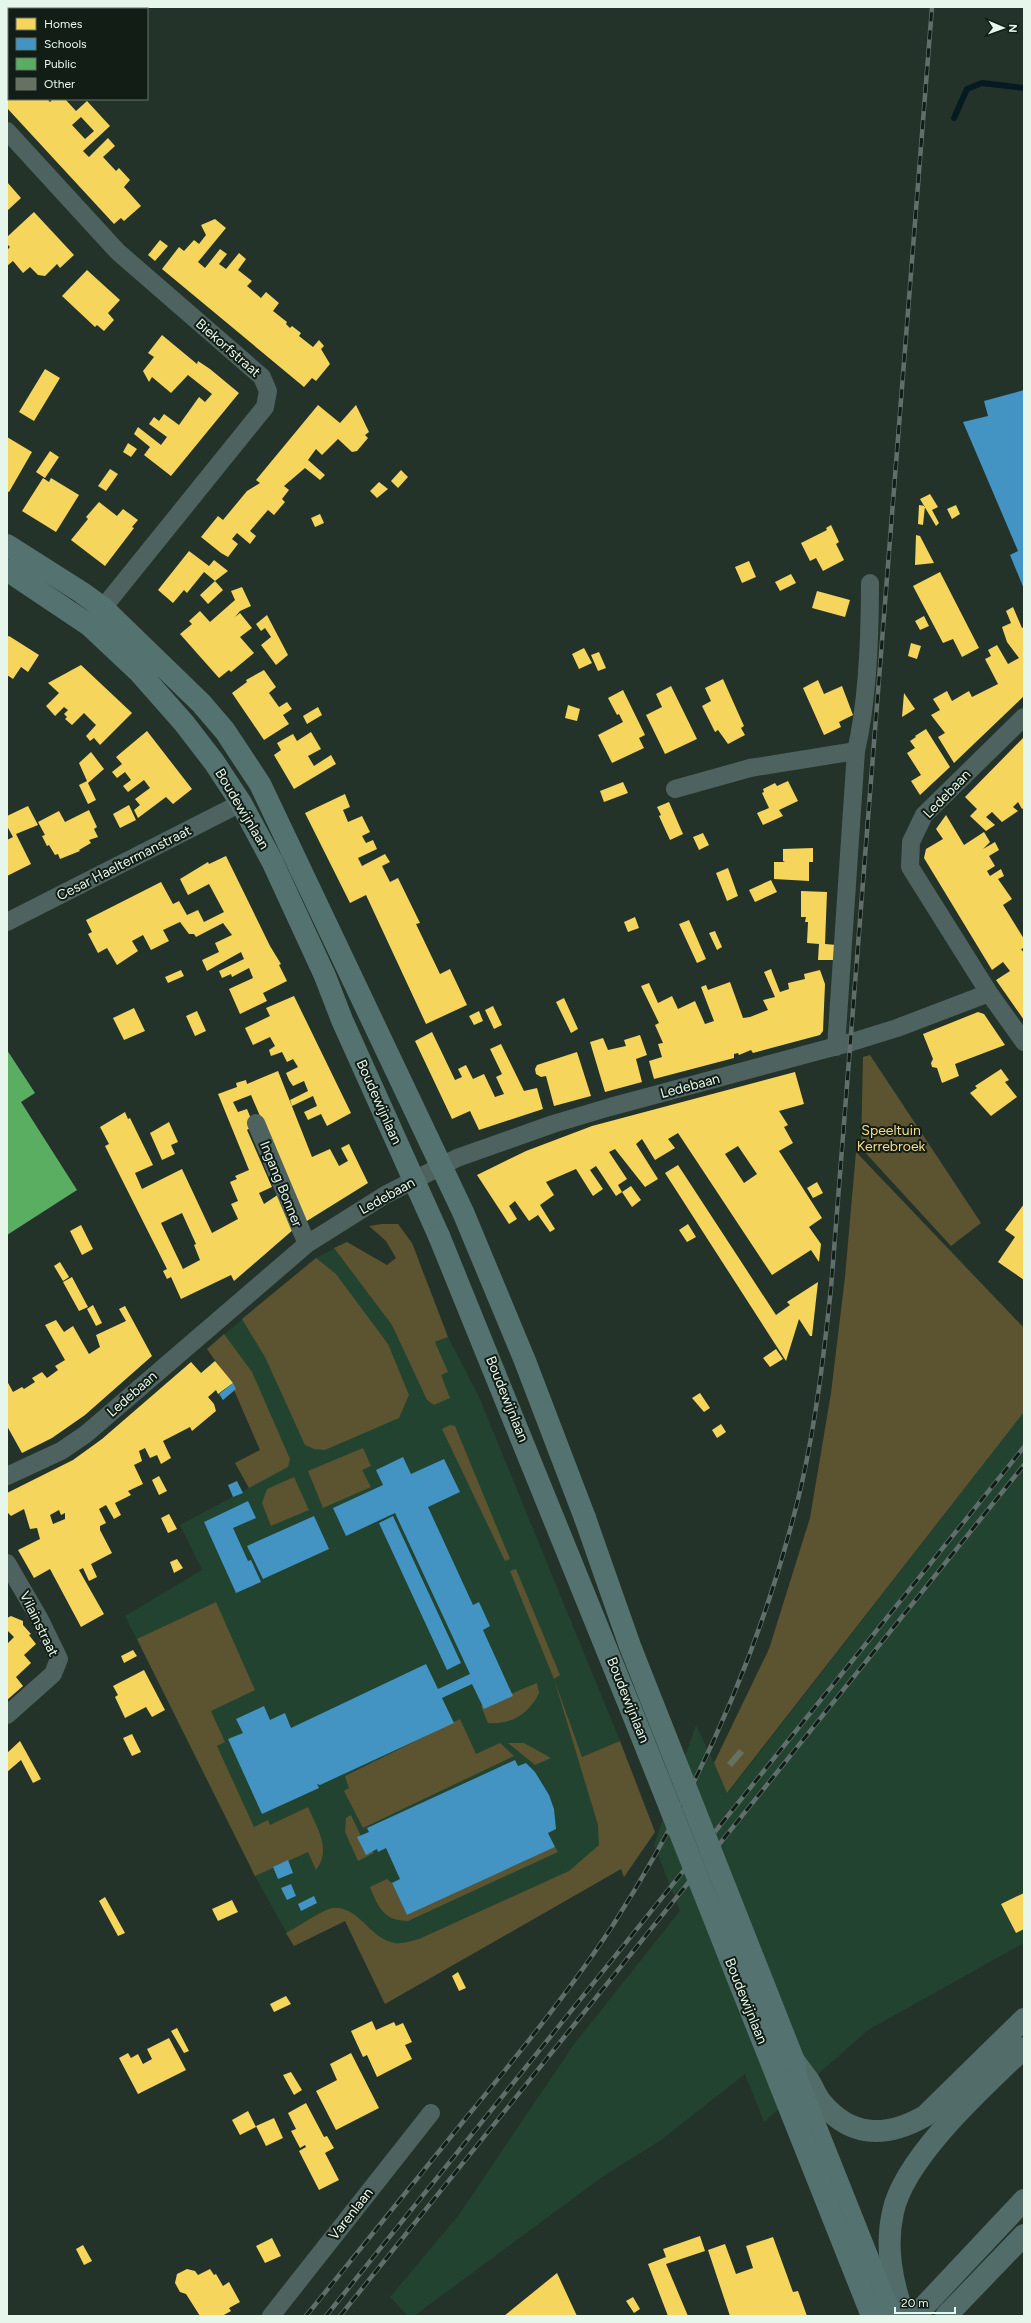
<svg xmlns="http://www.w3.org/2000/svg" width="1031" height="2323" viewBox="0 0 1031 2323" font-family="Figtree,sans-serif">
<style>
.built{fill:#22432f}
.green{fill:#5c5331}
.homes{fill:#f6d55c;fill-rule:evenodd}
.schools{fill:#4393c3}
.public{fill:#5aae61}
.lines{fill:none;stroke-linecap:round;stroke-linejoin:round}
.stream{stroke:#061b21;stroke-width:6}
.building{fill:#667161}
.street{stroke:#4e625f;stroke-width:18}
.secondary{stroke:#526c69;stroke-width:22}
.primary{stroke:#54726f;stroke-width:22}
.rail-casing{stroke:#606f6c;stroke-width:4.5}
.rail{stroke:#111d15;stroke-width:3;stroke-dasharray:9;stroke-linecap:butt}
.primary-bridge{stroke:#54726f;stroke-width:22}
.labels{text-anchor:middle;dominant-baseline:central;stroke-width:4;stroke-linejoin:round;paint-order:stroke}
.street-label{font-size:14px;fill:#e6f6eb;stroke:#111d15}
.park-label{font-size:14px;fill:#f9dc87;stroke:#111d15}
</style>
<rect width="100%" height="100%" fill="#243329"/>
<path class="built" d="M347,1242L435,1342L448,1337L479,1397L620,1741L583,1757L621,1869L385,2004L345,1921L294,1946L255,1876L125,1616L202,1570L180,1525L249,1488L235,1463L260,1450L231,1383L207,1349L316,1258Z
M1024,1412V1943L868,2030L764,2122L745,2074L661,2140L602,2177L414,2316H408L390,2297L458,2216L575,2043L680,1911L654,1845L696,1725L728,1793Z"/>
<path class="green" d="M870,1055L981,1223L951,1246L861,1148L863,1057Z
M856,1152L1024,1328V1412L727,1793L714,1763L769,1649L810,1518L831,1393L845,1277Z
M382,1224H398L412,1243L448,1337L435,1342L448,1372L441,1375L450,1398L434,1405L427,1400L392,1325L334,1248L347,1242L387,1265L396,1258L386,1241L369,1226Z
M316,1258L336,1274L388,1344L409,1395L399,1418L325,1450L314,1449L305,1445L265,1357L242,1319Z
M224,1334L252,1372L290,1459L288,1467L249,1488L235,1463L260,1450L231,1383L207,1349Z
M450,1425L455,1426L510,1559L505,1561L442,1429Z
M363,1448L371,1466L362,1470L371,1487L323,1508L308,1471Z
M294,1477L309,1510L271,1526L262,1503L267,1489Z
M516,1569L560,1675L554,1679L582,1757L620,1741L655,1832L624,1877L621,1869L385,2004L345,1921L294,1946L286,1933C296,1928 324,1909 332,1908C359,1905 370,1940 395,1943C403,1944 411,1941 419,1939L569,1871L599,1845L598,1825L554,1679L510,1571Z
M216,1602L255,1690L211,1711L225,1742L217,1746L254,1827L268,1820L270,1825L308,1807C317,1828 332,1849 316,1870L308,1852L255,1876L137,1639Z
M537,1683L539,1693C529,1714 511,1725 488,1723L481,1706Z
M460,1719L476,1754L500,1743L514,1756L363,1828L344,1791L349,1788L345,1776Z
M508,1743H524L551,1758L535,1765Z
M351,1815L361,1836L374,1853L358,1861L345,1832L346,1818Z
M555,1847L558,1852L408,1921C384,1921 378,1907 370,1887L387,1879L392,1883L407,1915Z"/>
<path class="homes" d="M8,29L9,53L7,55V30Z
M7,57L9,60V99H47L50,102L53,99H65L76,111L87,101L110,126L83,151L89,157L108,138L115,146L103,157L116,171L119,168L130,180L124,187L141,206L124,221L121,218L114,224L7,108ZM81,117L94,131L85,139L72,125Z
M7,182L21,198L7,211Z
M34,212L74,255L60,268L57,264L45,276L38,275L30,267L23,273L13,261L7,266V250L10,247L7,244V237Z
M215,219L226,228L198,262L205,268L220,249L227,254L219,264L226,269L239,253L246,259L238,270L252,281L247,286L261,298L266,292L279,303L273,311L287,322L286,324L290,328L292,326L301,333L299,336L313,347L319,340L324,346L321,349L330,364L316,381L312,378L304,387L162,269L179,247L184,251L194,240L199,244L206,235L201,225Z
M160,240L168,246L155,261L148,255Z
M87,270L120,300L108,313L114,320L104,331L97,325L95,327L62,296Z
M162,335L197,364L198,361L210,369L239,393L171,476L144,455L150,447L134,434L138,427L161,445L167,437L149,424L154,417L159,421L164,414L179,425L199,397L205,402L212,394L188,375L171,393L152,377L149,382L143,371L154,357L148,353Z
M45,369L60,378L34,421L19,412Z
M318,405L340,423L356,405L369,432L365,435L368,438L357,451L352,452L338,439L322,455L316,449L308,460L325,475L320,480L305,468L284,486L289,490L282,499L285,502L274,515L268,510L250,531L256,536L250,544L237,533L232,539L238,544L228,557L221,553L201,537L218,516L223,520L247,491L260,483L256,480Z
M7,437L32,452L9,492L7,491Z
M128,443L137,449L131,457L123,452Z
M50,451L59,457L45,478L36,472Z
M110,469L118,474L106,491L98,486Z
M401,470L408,477L398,488L391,481Z
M43,478L49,482L51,478L79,495L56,532L22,511Z
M379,482L388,489L377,498L370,491Z
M930,494L938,507L932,510L939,523L936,526L920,499Z
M99,502L117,516L123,509L138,520L132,527L134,528L105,566L71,540L88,519L86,517Z
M919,505L925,506L923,525L918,524Z
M956,505L960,514L952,519L947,509Z
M320,514L324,523L315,527L311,518Z
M831,525L839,542L836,544L844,560L823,571L816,558L810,561L801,543L827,530L826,528Z
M916,535L920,536L934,563L915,565Z
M189,551L209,566L214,560L228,571L215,581L204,572L187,593L184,590L173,603L158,590Z
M749,561L756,577L742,583L735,567Z
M940,572L979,648L962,657L953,639L943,643L913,586Z
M791,574L796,583L780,591L775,582Z
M215,581L223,590L208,604L200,595Z
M242,587L251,606L240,611L235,617L240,613L252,628L240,637L254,653L231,672L229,670L219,678L180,634L192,624L189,621L200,611L210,622L235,600L231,591Z
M817,591L850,600L845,617L812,608Z
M1013,607L1022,628L1024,627V696L954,763L938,737L945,733L931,715L940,710L933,699L947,691L952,701L969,691L972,697L998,684L985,659L991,656L988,650L997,645L1008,664L1019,658L1007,642L1002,627L1011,623L1006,611Z
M267,615L288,655L276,665L261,645L271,637L265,628L261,631L256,624Z
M924,616L929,626L920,630L915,621Z
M9,636L39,655L28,672L21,667L13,679L7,675V637Z
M911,643L921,646L917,659L908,656Z
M584,648L592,663L579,669L572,654Z
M599,652L606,668L598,671L591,655Z
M81,665L132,713L100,745L94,738L90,741L86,736L96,725L84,713L72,725L65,719L67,717L64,714L68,710L64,707L55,716L46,706L59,693L48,683Z
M264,670L276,687L269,693L279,707L287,702L292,709L283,715L289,724L264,740L232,693L247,682L246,680Z
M723,679L744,726L741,728L745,735L728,744L718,730L715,732L702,706L711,701L705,688Z
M818,680L824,694L842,686L853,715L839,722L841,727L824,735L803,688Z
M671,686L697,739L665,754L646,715L662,707L656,694Z
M623,690L645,735L639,738L644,748L612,763L598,735L623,722L619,714L617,715L608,698Z
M904,693L915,709L902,717Z
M568,705L580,709L577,721L565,718Z
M318,707L322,715L307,724L303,716Z
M926,729L950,767L920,795L911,781L921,775L907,753L915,748L910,741L916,737L915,736Z
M147,731L192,789L173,804L166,797L138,818L134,810L140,805L135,799L150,788L144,780L128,792L123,786L131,780L125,772L117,778L112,772L122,764L116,757Z
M311,732L321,749L308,756L314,766L331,755L336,764L294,789L274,755L281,750L277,743L293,734L297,741Z
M1024,737V808L1022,809L1018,802L1013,807L1018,811L1002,822L992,812L986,817L995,825L986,831L970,816L977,809L965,797Z
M91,752L104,769L88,783L96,800L88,804L79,785L87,781L79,763Z
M788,781L798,801L779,810L783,816L763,825L757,813L769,808L762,793L764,792L763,789L775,783L777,786Z
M623,782L628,793L604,802L600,791Z
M345,794L350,807L343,810L348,822L362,816L370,832L362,836L366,843L373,840L377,849L358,858L362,866L385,854L390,862L382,866L390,882L398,878L420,923L416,924L440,974L450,969L467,1005L426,1024L366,895L350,903L305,813Z
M669,802L683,834L670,840L659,816L661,815L657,807Z
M129,805L136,820L120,828L113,814Z
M28,806L38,825L16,834L31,864L7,876V840L13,837L7,826V816Z
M89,810L97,827L94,829L98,837L89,840L91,843L79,850L80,851L60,859L58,854L55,855L49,845L47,846L42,836L45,835L38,822L59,811L65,822Z
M946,815L964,845L984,832L990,842L983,849L995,842L999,850L989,856L995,866L987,871L990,876L1001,869L1004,876L998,879L1012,899L1003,905L1024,939V948L1021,949L1024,953V1020L996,980L1010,971L1003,962L992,970L924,858L926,849L943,839L936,829Z
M703,833L709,845L699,850L693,837Z
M813,848V862H809V881L774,879V862H785L783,861V849Z
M226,856L270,946L281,964L279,965L287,981L263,993L267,1001L240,1014L229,989L253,978L249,968L232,977L231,974L222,978L219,971L244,959L241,952L207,971L202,960L219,952L215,943L232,935L223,923L196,937L194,934H189L180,922L163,930L169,941L151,950L143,935L132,941L138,951L117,965L107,948L98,953L88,934L92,932L86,920L161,882L173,904L179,901L187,915L198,910L204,922L224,912L209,884L188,895L180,879L208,862L209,864Z
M728,868L738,896L727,901L716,873Z
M771,880L777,892L755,902L749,890Z
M801,891L827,892L825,944L837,945V960H818L819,944L807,943L808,922H805L806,917H801Z
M635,917L639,928L628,932L624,922Z
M689,920L706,959L697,963L679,924Z
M715,931L722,947L717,950L709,933Z
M771,969L780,992L789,989L788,983L805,979L804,974L820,970L825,984L823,1031L820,1035L753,1053L751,1050L739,1055L738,1053L734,1054V1058L654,1079L649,1061L662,1057L658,1044L663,1043L655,1025L659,1023L641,986L649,983L658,1003L672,996L678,1009L695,1001L705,1024L714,1021L701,987L706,985L708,990L730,982L743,1018L750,1017L768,1010L763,1000L775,997L764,972Z
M181,970L184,976L168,983L165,977Z
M294,996L351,1113L327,1126L321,1114L308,1120L304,1112L317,1106L313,1096L292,1106L290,1100L308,1091L304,1081L293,1086L289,1080L286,1073L298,1067L293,1059L287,1062L282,1052L271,1056L269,1050L275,1046L270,1037L253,1045L245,1028L270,1016L266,1008Z
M564,998L578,1029L571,1033L556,1002Z
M493,1006L502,1025L494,1029L485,1010Z
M134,1008L145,1031L124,1040L113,1018Z
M197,1011L206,1031L195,1036L186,1016Z
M479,1011L483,1021L474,1025L469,1016Z
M978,1012L984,1014L1005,1045L955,1064L959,1076L942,1083L937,1068L932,1067L931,1063L933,1059L923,1034Z
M432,1032L455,1080L462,1077L458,1069L466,1065L473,1079L484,1074L495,1097L504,1094L496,1077L502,1074L490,1049L501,1044L524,1091L537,1088L543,1109L479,1130L470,1111L452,1119L415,1041Z
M640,1035L647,1055L636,1059L642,1082L605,1092L590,1042L603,1038L608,1050L626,1046L624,1040Z
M577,1052L591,1096L554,1106L546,1076L541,1077L536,1074L535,1069L537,1065Z
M1001,1069L1009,1080L1005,1082L1017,1097L991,1116L970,1093L977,1088L975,1086Z
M278,1071L312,1157L330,1149L339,1166L348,1161L341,1148L349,1144L368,1183L294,1229L234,1281L231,1275L181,1299L171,1277L167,1279L163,1271L167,1269L105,1146L109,1144L100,1127L125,1112L128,1119L130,1118L153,1165L135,1173L142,1189L182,1169L212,1233L238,1219L231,1204L238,1201L230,1182L237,1179L235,1176L249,1170L218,1094L237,1087L236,1083L246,1080L247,1084ZM251,1095L263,1123L279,1194L264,1204L259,1193L272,1187L247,1130L254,1126L247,1109L238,1112L233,1102ZM182,1213L196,1244L194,1245L200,1260L183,1269L161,1223Z
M795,1072L804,1104L779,1111L788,1125L784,1127L793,1143L779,1151L822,1218L809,1227L821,1244L819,1262L811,1250L772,1275L678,1133L668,1139L675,1148L655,1160L642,1139L636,1144L658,1179L645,1187L615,1149L609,1152L627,1179L618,1185L622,1192L631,1186L641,1200L632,1207L622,1192L616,1196L596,1166L590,1170L603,1189L593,1196L576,1169L546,1182L554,1195L540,1205L555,1229L550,1232L538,1215L529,1221L515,1201L509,1206L517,1219L509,1224L477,1175L526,1151L592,1126ZM738,1146L757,1174L744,1183L725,1154Z
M169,1122L178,1142L171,1145L175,1154L162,1160L150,1133Z
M678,1165L776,1315L790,1305L787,1302L818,1282L812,1336H810L799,1319L786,1361L665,1173Z
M817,1182L823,1193L813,1198L807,1188Z
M1024,1204V1280L998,1262L1015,1237L1005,1230Z
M688,1224L696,1237L687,1242L679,1230Z
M81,1225L93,1249L82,1255L70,1231Z
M60,1262L69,1277L63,1281L54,1266Z
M72,1277L88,1307L79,1311L63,1282Z
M93,1305L102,1323L96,1326L87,1309Z
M125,1306L152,1356L85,1415L52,1438L22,1453L7,1426V1381L13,1392L22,1387L24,1389L35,1382L32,1378L42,1372L47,1378L58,1370L55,1366L65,1360L45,1325L56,1320L64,1332L73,1326L89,1354L100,1347L96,1335L126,1321L119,1309Z
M776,1349L783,1359L770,1367L763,1358Z
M215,1361L233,1383L218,1394L216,1390L208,1397L214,1404L216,1411L192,1431L190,1427L163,1441L171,1458L161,1464L157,1455L150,1458L145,1448L139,1451L142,1461L134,1465L143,1484L128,1491L131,1495L115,1503L121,1515L114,1519L106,1505L99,1509L106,1523L100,1526V1530L112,1553L91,1564L97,1577L89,1581L83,1568L79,1570L104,1614L81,1627L50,1569L34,1578L18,1550L40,1539L37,1528L30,1529L24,1509L11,1516L7,1512V1493L73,1460L102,1439L191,1362L201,1373ZM59,1510L61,1515L65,1513V1519L53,1524L50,1515Z
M700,1393L710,1408L704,1412L692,1398Z
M721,1424L726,1432L717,1438L712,1430Z
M159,1476L167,1491L159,1495L152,1480Z
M169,1514L177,1529L168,1533L161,1518Z
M177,1559L183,1568L174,1573L170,1562Z
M11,1616L23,1621V1625L31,1634L29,1635L36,1644L24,1655L31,1663L16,1677L23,1686L7,1700V1644L14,1637L7,1630V1618Z
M133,1650L137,1656L124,1663L121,1656Z
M144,1670L165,1710L152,1717L146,1707L125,1718L115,1697L118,1695L113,1686Z
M132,1734L141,1752L132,1756L123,1738Z
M20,1741L41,1779L33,1783L21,1760L7,1772V1753Z
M1024,1893V1929L1016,1933L1001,1904Z
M105,1897L125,1933L118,1936L99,1901Z
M232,1900L238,1912L218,1921L212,1909Z
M458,1972L466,1988L459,1991L452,1976Z
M286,1996L291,2004L274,2012L270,2004Z
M372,2021L376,2030L394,2022L396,2026L403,2023L412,2042L405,2045L412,2059L377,2077L367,2055L363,2057L351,2031Z
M177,2028L189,2051L184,2053L171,2031Z
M169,2038L186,2070L138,2094L119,2058L128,2053L131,2058L138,2054L143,2064L152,2059L147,2049Z
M351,2053L379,2108L336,2130L316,2091L337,2080L330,2064Z
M291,2072L302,2090L294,2095L283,2075Z
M306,2103L324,2137L327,2136L334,2148L325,2153L339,2180L319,2190L299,2151L306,2147L305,2145L300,2148L291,2131L296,2129L288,2113Z
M248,2111L256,2127L240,2135L232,2120Z
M274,2118L283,2138L266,2146L256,2126Z
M700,2236L705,2251L666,2264L688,2316H668L648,2264L666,2257L663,2249Z
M773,2237L793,2292L798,2291L807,2316H730L708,2250L725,2244L736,2274L753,2268L746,2246Z
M272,2238L281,2256L265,2263L256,2246Z
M83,2245L92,2261L84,2265L76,2249Z
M187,2269L195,2271L198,2275L210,2269L214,2275L216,2274L223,2286L229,2282L240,2302L229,2308L231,2311L222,2316H200L186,2294L180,2292L175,2283L177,2274Z
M557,2273L577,2316H504Z
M633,2297L640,2309L634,2313L626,2301Z"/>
<path class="schools" d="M1024,390V589L1010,555L1018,551L963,422L988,416L984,401Z
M233,1383L236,1389L223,1400L219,1394Z
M403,1457L411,1474L444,1459L460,1492L428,1507L473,1605L479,1602L490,1626L483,1630L513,1696L484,1709L472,1684L442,1698L454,1723L320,1785L317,1784L319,1788L262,1814L228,1739L243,1733L236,1719L264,1706L270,1720L285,1713L291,1728L426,1664L438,1689L470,1674L395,1513L346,1536L333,1508L383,1485L376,1470Z
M237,1481L243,1493L233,1497L228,1485Z
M248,1501L256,1518L233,1528L248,1561L251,1560L261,1582L236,1593L204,1522Z
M314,1516L329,1549L263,1579L247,1546Z
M393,1516L461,1663L447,1670L379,1523Z
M515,1760L518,1766L526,1763L535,1772L549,1795L554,1809L556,1829L548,1833L555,1847L407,1915L392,1883L400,1879L386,1848L378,1852L377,1849L366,1855L357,1837L369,1832L367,1828Z
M288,1860L293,1873L278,1879L273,1867Z
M291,1884L296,1896L287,1900L281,1888Z
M314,1896L317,1903L301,1911L298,1904Z"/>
<path class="public" d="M7,1050L35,1093L21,1102L77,1190L7,1235Z"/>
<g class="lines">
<path class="stream" d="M954,118L967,89L982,83L1024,88"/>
</g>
<path class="building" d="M739,1749L744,1753L732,1767L727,1763Z"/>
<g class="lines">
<path class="street" d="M7,131L118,252L262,377L268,391L265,407L94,619
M1024,717L924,815L911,842L910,867L989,993L1024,1042
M675,789L750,768L856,751
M7,922L241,803
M836,1047L856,751C868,700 870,636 870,583
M256,1123L307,1244
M7,1476L61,1451L86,1434L307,1244L385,1195L457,1158L553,1124L610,1107L852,1042L897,1028L989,993
M7,1563L39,1618L59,1659L53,1674L7,1715
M271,2316L431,2113"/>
<path class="secondary" d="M794,2061C799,2067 804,2074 809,2081C813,2087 816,2096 821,2102C851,2138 886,2138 925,2116L1024,2019
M904,2316C892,2282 885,2248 893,2212C904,2158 984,2086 1024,2048
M915,2316L1024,2200
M946,2316L1024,2235"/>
<path class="primary" d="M7,545L81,592L103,608L201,703L225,731L260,784L463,1212L525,1361L585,1518
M7,570L89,625L139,672L184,723L214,762L241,803L272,861L325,976L342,1020L439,1236
M794,2061L797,2080L891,2316"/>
<defs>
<path id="rail" d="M306,2316C360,2250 413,2184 466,2118C517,2056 569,1992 613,1925C699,1790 764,1643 801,1487C816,1421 824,1354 831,1288L932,7
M326,2316L1024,1447
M340,2316L1024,1465"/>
</defs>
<use href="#rail" class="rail-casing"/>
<use href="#rail" class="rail"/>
<path class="primary-bridge" d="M439,1236L630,1707L872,2316
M585,1518L630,1646L794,2061"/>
</g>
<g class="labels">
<g class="street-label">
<text transform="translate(228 348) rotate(41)">Biekorfstraat</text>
<text transform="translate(947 794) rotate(-46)">Ledebaan</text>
<text transform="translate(242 809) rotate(59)">Boudewijnlaan</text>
<text transform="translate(124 863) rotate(-27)">Cesar Haeltermanstraat</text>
<text transform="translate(690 1086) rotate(-15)">Ledebaan</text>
<text transform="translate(379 1102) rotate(66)">Boudewijnlaan</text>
<text transform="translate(281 1184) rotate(68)">Ingang Bonner</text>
<text transform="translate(387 1196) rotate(-29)">Ledebaan</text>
<text transform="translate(132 1394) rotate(-41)">Ledebaan</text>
<text transform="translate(507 1399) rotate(68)">Boudewijnlaan</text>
<text transform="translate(39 1624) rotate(64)">Vilainstraat</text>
<text transform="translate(628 1700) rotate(68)">Boudewijnlaan</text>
<text transform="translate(746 2001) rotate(68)">Boudewijnlaan</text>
<text transform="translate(351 2214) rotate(-52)">Varenlaan</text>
</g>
<g class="park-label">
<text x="891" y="1130">Speeltuin<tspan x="891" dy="16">Kerrebroek</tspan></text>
</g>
</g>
<rect width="1031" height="2323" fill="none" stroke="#e6f6eb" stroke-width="16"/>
<rect x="8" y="8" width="140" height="92" fill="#111d15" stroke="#66746b"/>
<rect x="16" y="18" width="20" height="12" fill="#f6d55c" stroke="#66746b"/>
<text x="44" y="28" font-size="12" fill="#e6f6eb">Homes</text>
<rect x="16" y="38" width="20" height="12" fill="#4393c3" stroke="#66746b"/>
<text x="44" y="48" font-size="12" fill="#e6f6eb">Schools</text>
<rect x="16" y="58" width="20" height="12" fill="#5aae61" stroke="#66746b"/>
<text x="44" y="68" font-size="12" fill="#e6f6eb">Public</text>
<rect x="16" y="78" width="20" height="12" fill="#667161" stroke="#66746b"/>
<text x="44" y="88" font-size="12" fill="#e6f6eb">Other</text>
<g transform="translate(1003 28) rotate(92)" stroke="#111d15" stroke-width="3" paint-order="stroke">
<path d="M0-3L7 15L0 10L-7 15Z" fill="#e6f6eb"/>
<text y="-6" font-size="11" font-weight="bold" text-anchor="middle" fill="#e6f6eb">N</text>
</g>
<path d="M895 2307v6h60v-6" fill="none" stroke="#e6f6eb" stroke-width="2"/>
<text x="901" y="2307" font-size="12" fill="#e6f6eb" stroke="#111d15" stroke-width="3" paint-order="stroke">20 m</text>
</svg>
